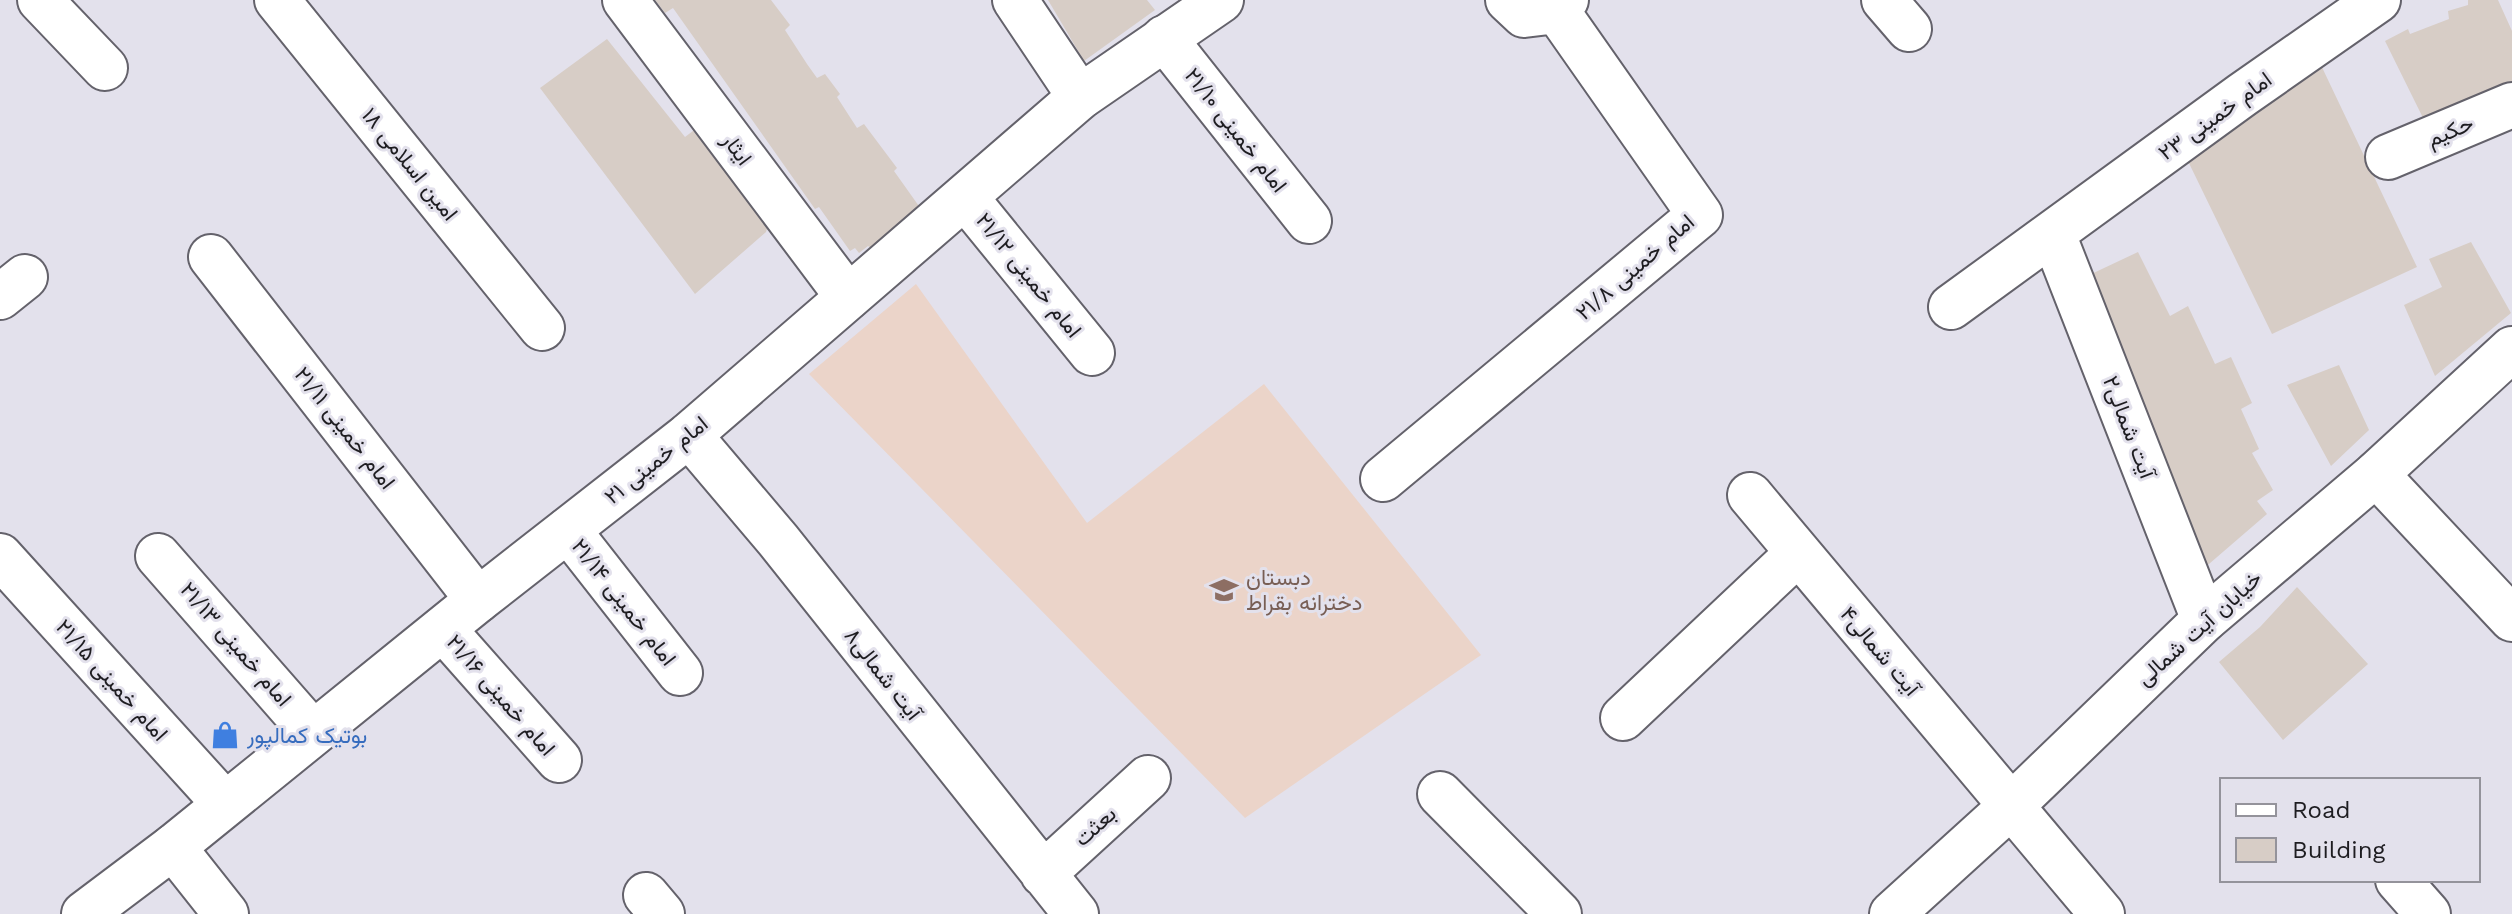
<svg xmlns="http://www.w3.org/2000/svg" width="2512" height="914" viewBox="0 0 2512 914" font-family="'Work Sans',Vazirmatn,sans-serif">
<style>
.education{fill:#ebd4c9}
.building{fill:#d7cdc6}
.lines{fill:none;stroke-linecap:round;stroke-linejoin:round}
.street-casing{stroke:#64626b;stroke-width:48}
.secondary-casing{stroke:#64626b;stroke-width:48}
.street{stroke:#fff;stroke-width:44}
.secondary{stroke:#fff;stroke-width:44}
.labels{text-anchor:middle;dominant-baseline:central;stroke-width:6;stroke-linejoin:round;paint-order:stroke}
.street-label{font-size:22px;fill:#1e1d21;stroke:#e3e1ec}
.education-label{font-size:22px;fill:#785e54;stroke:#e3e1ec;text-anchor:start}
.shop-label{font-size:22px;fill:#366cbe;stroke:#e3e1ec;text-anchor:start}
</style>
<rect width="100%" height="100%" fill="#e3e1ec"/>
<path class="education" d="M916,284L1087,523L1264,384L1481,655L1245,818L809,374Z"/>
<path class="building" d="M655,0H771L790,25L785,30L807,64L817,78L825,74L840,94L837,97L857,128L864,124L897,168L894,171L921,209L897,226L899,229L871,248L868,246L859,253L855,248L850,251L819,207L815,209L673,8L665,13Z
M1048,0H1147L1155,10L1084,61Z
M2468,0H2498L2512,31V85L2426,124L2385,41L2408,29L2410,34L2449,19L2448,11L2468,5Z
M607,39L685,137L706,121L771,216L766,232L695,294L540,88Z
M2319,61L2417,267L2272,334L2186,157Z
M2471,242L2511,313L2435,376L2404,305L2442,287L2429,259Z
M2138,252L2170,316L2188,306L2215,364L2231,357L2252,403L2241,409L2259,449L2252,453L2273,490L2257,501L2267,514L2202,570L2085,277Z
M2339,365L2369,430L2331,466L2287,385Z
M2297,587L2368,664L2283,740L2219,662L2260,627Z"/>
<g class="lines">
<defs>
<path id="street" d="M40,0L105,68
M277,0L542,328
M625,0L848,297
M1015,0L1080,97
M1508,0L1524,15L1557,11L1566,0
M1884,0L1909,29
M1164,38L1309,221
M2388,157L2512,105
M965,197L1092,353
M2053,234L2204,620
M211,257L478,600
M0,297L25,277
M1951,307L2242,95L2378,0
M689,435L778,540L1076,914
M2376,474L2512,619
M1383,479L1700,215L1557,11
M1750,495L2102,914
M568,530L680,673
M0,556L225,804
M158,556L313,733
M443,629L559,760
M1623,718L1798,553
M1440,794L1559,914
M173,847L226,914
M1043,874L1148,778
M2398,880L2428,914
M646,895L662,914"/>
<path id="secondary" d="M84,914L173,847L478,600L689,435L1080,97L1221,0
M1892,914L2010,807L2204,620L2376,474L2512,349"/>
</defs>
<use href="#street" class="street-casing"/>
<use href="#secondary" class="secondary-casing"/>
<use href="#street" class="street"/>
<use href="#secondary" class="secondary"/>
</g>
<defs>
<symbol id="school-bare" viewBox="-9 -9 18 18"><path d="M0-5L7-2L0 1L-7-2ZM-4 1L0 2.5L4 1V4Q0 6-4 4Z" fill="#8d6e63" stroke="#e3e1ec" stroke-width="2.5" paint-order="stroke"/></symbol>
<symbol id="shop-bare" viewBox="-9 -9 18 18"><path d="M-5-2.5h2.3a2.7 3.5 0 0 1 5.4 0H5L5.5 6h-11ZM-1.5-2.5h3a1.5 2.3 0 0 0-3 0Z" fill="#3f7fe0" stroke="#e3e1ec" stroke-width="2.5" paint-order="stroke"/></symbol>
</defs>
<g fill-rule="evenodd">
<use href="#school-bare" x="1204" y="570" width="40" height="40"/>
<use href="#shop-bare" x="205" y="715" width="40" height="40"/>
</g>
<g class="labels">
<g class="street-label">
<text transform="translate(2215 116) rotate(-36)">امام خمینی ۲۳</text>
<text transform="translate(1236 130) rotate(52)">امام خمینی ۲۱/۱۰</text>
<text transform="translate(2450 131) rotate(-23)">حکیم</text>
<text transform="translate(737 149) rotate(53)">ایثار</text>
<text transform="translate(410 164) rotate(51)">امین اسلامی ۱۸</text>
<text transform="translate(1635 267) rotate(-41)">امام خمینی ۲۱/۸</text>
<text transform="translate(1029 275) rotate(51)">امام خمینی ۲۱/۱۲</text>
<text transform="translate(2129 427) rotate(69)">آیت شمالی۲</text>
<text transform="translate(345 428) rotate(52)">امام خمینی ۲۱/۱۱</text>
<text transform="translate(656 460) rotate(-39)">امام خمینی ۲۱</text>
<text transform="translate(624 602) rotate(52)">امام خمینی ۲۱/۱۴</text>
<text transform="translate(2199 628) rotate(-42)">خیابان آیت شمالی</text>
<text transform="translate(236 644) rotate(49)">امام خمینی ۲۱/۱۳</text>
<text transform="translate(1880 651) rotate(50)">آیت شمالی۴</text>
<text transform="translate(883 674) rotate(52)">آیت شمالی۸</text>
<text transform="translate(112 680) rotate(48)">امام خمینی ۲۱/۱۵</text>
<text transform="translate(501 695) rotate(49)">امام خمینی ۲۱/۱۶</text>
<text transform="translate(1095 826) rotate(-42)">بعثت</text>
</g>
<g class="education-label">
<text x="1246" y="577">دبستان<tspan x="1246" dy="25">دخترانه بقراط</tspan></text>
</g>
<g class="shop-label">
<text x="247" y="735">بوتیک کمالپور</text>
</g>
</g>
<rect x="2220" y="778" width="260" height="104" fill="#e3e1ec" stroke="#94939b" stroke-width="2"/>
<rect x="2236" y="804" width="40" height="12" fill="#ffffff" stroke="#94939b" stroke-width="2"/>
<text x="2292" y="818" font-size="24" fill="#1e1d21">Road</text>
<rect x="2236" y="838" width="40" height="24" fill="#d7cdc6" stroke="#94939b" stroke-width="2"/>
<text x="2292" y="858" font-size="24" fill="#1e1d21">Building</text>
</svg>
